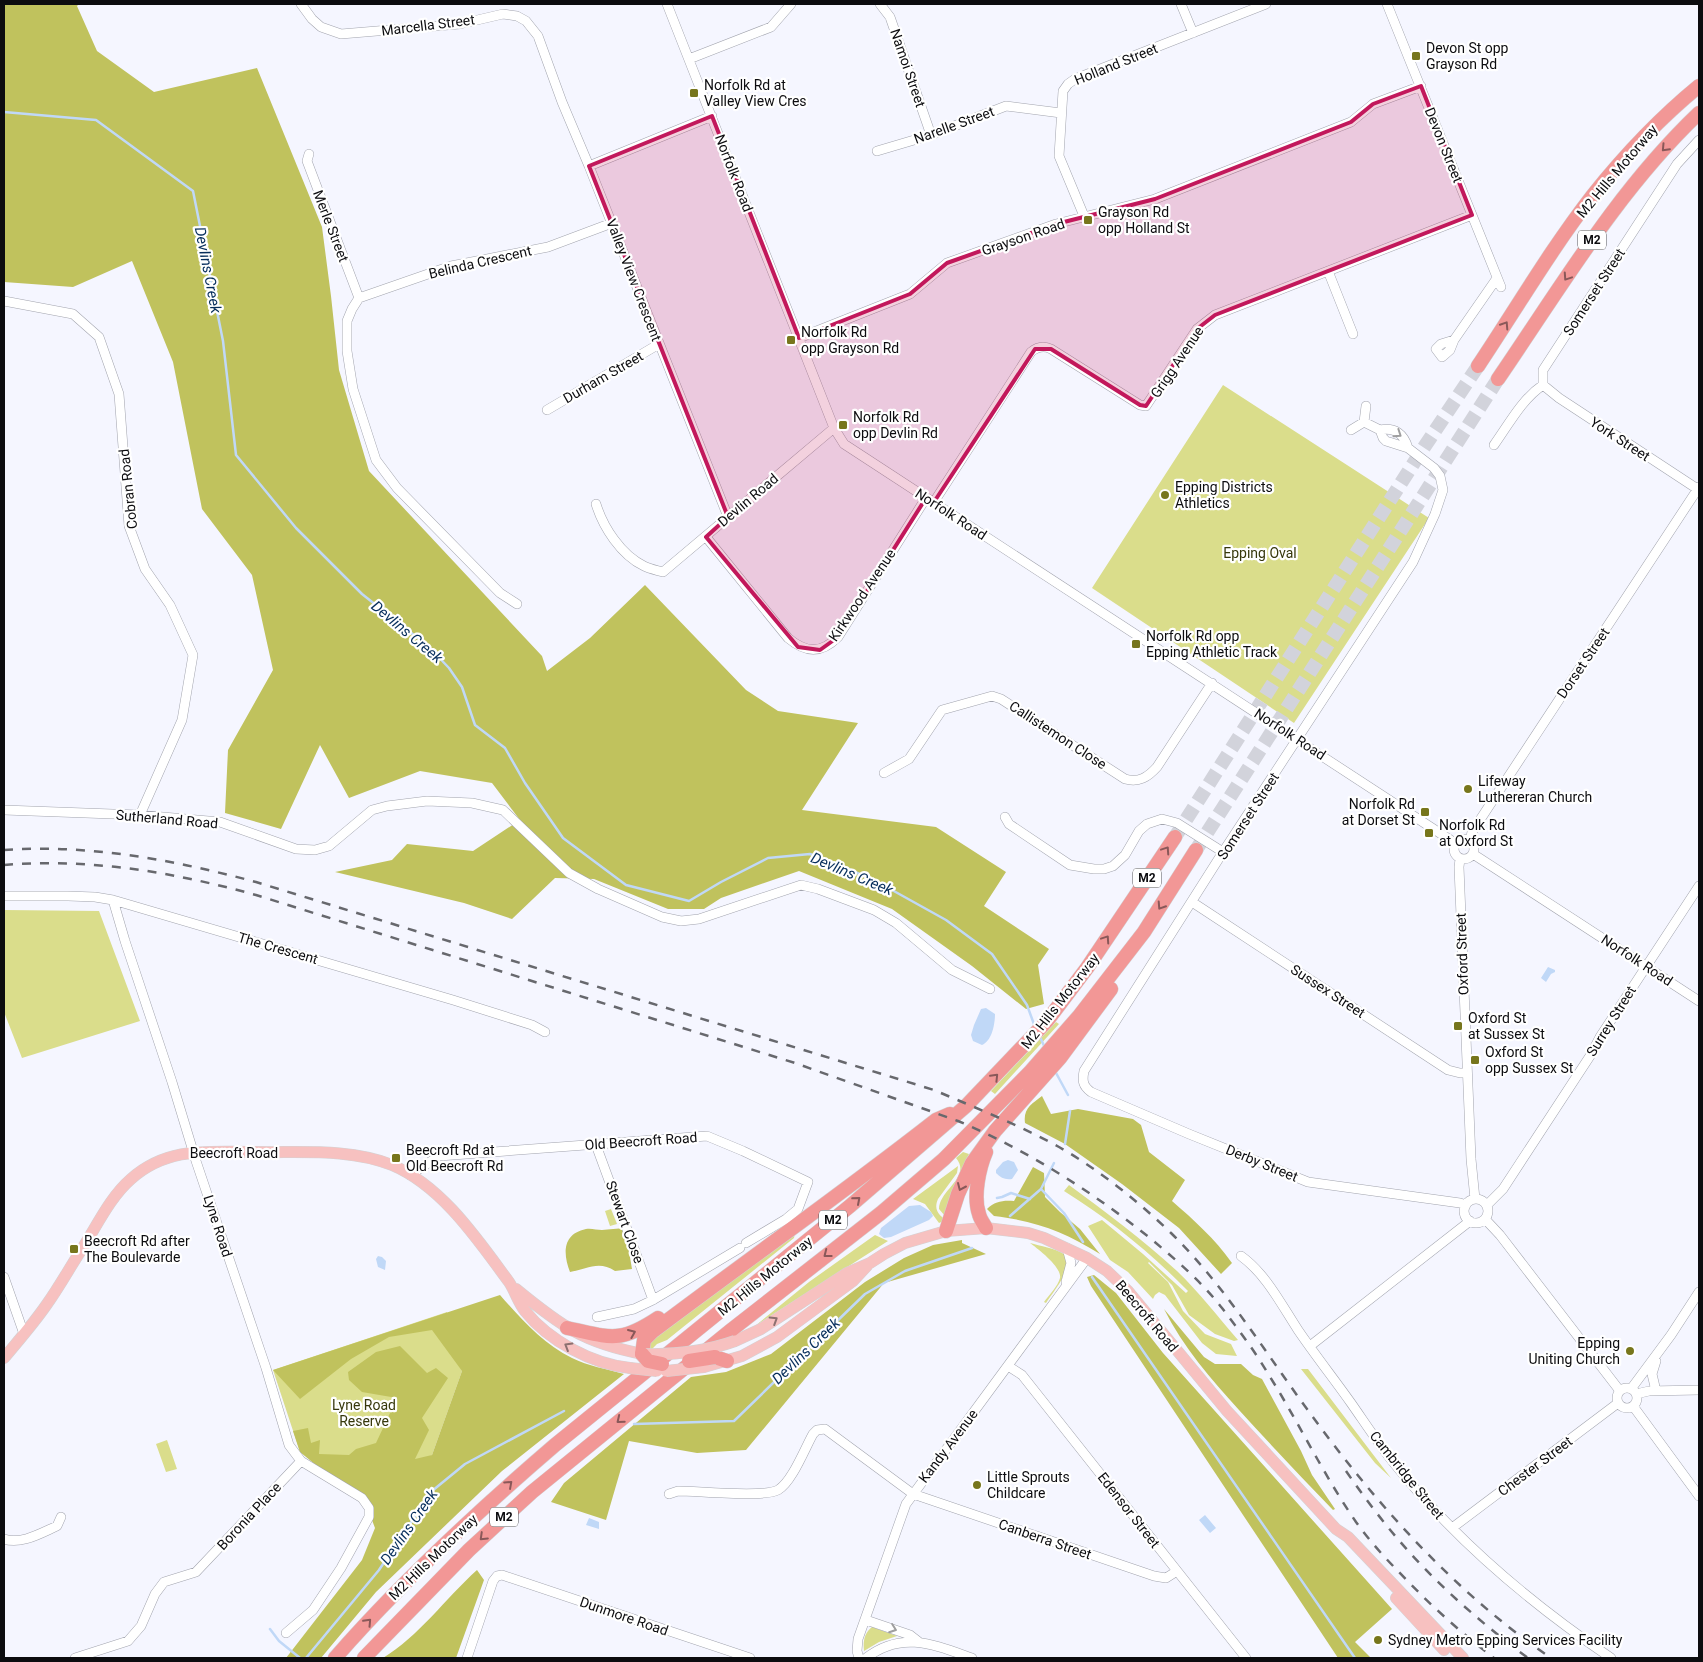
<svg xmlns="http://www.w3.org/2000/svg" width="1703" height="1662" viewBox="0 0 1703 1662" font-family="Roboto,sans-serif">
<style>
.green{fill:#dadd8b}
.forest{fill:#c0c25d}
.water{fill:#c0d8f7}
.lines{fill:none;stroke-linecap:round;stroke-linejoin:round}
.stream{stroke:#c0d8f7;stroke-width:2.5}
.highway-tunnel{stroke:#d2d3db;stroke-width:14;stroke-dasharray:14 7;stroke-linecap:butt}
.minor-casing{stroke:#a2a4ae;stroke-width:10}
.major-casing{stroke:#d3d3d4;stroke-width:12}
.highway-casing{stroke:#d3d3d4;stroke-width:15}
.minor{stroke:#fff;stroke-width:9}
.major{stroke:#f7c1c0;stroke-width:11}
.highway{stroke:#f29796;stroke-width:14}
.rail{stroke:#67686d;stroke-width:2.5;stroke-dasharray:9 9;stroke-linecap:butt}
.major-bridge-casing{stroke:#d3d3d4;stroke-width:12;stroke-linecap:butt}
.highway-bridge-casing{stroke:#d3d3d4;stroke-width:15;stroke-linecap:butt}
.major-bridge{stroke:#f7c1c0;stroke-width:11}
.highway-bridge{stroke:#f29796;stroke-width:14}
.oneway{stroke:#8a5859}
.oneway2{stroke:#9e9e9f}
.oneway3{stroke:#8d7070}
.marked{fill:#c2185b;fill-opacity:0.2;stroke:#c2185b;stroke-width:4;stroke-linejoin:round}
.poi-dot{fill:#77761c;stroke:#fff;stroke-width:2}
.labels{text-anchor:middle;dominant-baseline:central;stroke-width:4.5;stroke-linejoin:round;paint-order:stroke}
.shield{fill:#fff;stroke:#555557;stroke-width:1}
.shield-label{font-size:12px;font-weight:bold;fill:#0c0c0f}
.street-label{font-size:14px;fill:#0c0c0f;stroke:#fff}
.poi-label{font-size:14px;fill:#0c0c0f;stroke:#fff;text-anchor:start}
.park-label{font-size:14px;fill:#37380c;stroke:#fff}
.water-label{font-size:15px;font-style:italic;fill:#062d5b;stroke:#fff}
</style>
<rect width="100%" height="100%" fill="#f5f6ff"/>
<path class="green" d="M1223,385L1429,518L1294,723L1092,588Z
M4,910L99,911L140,1021L22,1058L4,1012Z
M1056,1022L1059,1024L995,1094L991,1091Z
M963,1152L969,1154L945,1216L939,1209C939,1190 972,1177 956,1158Z
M958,1166L957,1173L938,1199C934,1208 937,1214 946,1220L939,1223L925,1204L913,1199Z
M1069,1185C1106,1212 1143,1240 1177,1271C1199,1292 1218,1317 1238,1340L1234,1341L1215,1334L1189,1315L1172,1285L1149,1262L1148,1263L1168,1282L1183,1311L1205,1334L1231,1344L1237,1356L1216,1354L1202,1343L1165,1295L1159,1292L1155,1295L1153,1299L1128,1272L1110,1260L1088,1226L1102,1220L1143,1254L1186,1293L1188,1291C1151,1253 1109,1219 1064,1191Z
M611,1209L617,1224L610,1226L605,1211Z
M795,1233L794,1238L667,1340L657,1344L652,1349L648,1348L650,1343L655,1335Z
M875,1235L888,1241L755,1326L809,1282Z
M1030,1243C1040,1246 1055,1248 1064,1254C1077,1265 1052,1293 1046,1303L1044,1302C1049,1295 1058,1286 1060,1278C1062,1267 1038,1249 1030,1243Z
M447,1312L462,1371L432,1455L373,1490L300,1452L273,1370Z
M1301,1369H1308L1391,1478L1375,1463Z
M167,1440L177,1469L166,1472L156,1444Z
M872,1627L897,1636L879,1642L864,1651C863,1642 864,1633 872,1627Z"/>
<path class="forest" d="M4,4H79L77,6L97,51L154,92L257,68L322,227L331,296L339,370L369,471L542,656L547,671L590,638L645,585L746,690L778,711L858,723L802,810L936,827L1006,872L984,906L1049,949L1038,965L1044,1004L1026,1009L972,966L892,909L799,871L721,898L704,909H668L594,879L555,878L512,919L464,903L335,872L392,860L407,844L473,851L520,820L492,783L420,771L349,798L320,745L281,829L225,813L228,750L273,670L252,575L202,509L173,362L132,261L73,287L4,282Z
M1042,1096L1051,1114L1078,1109L1133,1119L1141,1125L1149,1152L1185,1180L1172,1201C1194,1220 1215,1239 1232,1263L1221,1274L1179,1228L1122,1184L1065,1144L1025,1123C1023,1108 1032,1104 1042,1096Z
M1033,1167L1044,1173L1045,1197L1060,1212L1080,1229L1100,1254C1065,1232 1036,1221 994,1216L987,1209C995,1201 1004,1200 1014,1201Z
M625,1228L632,1269L615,1271C599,1260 587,1269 570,1272C563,1254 562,1234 586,1229C591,1228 597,1230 602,1230C609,1229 617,1229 625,1228Z
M962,1240V1243L986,1254L884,1283L746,1450L697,1453L629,1441L606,1520L551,1502L564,1483L691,1377L726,1372L771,1354L865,1282L904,1258L933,1245Z
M1094,1275L1116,1293L1163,1353L1392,1609L1355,1642L1371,1658H1338L1091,1286L1087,1277Z
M500,1295C521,1319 543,1344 572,1358C588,1366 607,1369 624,1374L502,1471L376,1592L321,1658H286L362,1560L375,1528L367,1507L300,1452L293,1431L308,1428L311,1443L320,1440L319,1454L349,1455L356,1449L376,1443L397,1398L362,1392L349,1380L348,1372L376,1352L400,1346L427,1373L436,1368L448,1378L422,1418L429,1430L415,1459L432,1455L462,1371L432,1330L389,1337L351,1359L300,1399L273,1370Z
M1164,1309L1204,1357L1215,1364H1241L1253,1375L1262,1379L1301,1451L1312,1475L1335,1509L1333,1510C1301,1477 1270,1444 1239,1410C1211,1379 1183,1347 1164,1309Z
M477,1570L484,1580L456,1658H383C418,1637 446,1598 477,1570Z"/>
<path class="water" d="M1548,967L1555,970V972L1551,974L1546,982L1541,978Z
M986,1008L995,1014C995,1024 992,1041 982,1045L973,1041L971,1035L974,1025L981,1009Z
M1008,1160L1014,1162L1018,1170L1012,1179C1005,1180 1001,1178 996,1173V1170L1003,1162Z
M920,1205L931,1212L933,1216L929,1220L891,1237L884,1238L879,1234L881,1228L909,1206Z
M378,1256L382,1257L386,1261L385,1270L378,1267L376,1259Z
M1205,1515L1216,1528L1210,1533L1199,1520Z
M589,1518L599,1522V1529L586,1525Z"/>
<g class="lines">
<path class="stream" d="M4,112L96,120L193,191L223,341L236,455L296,528L362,594L429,647L449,668L462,687L475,725L505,748L525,783L563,838L626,885L689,901L721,882L768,858L810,854L840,865L883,885L946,920L992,954L1027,1005L1035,1027
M1040,1037L1045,1048
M1055,1071L1068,1095
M1065,1144L1070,1111
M1041,1189L1064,1213L1083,1242
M997,1198L1002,1197L1011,1193L1030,1199
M1010,1216L1041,1189L1054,1163
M1092,1277L1355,1658
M634,1424L734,1421L865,1294L905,1271L972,1248
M270,1629L279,1641L300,1658
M306,1658L379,1570L432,1491L465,1464L564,1411"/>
<path class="highway-tunnel" d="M1175,837L1417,458L1478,366
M1196,850L1498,379"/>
<defs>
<path id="minor" d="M301,4L312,19L321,27L341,34L460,24L503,14L517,16L526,21L538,36L562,102L589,166
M667,4L834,428L844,444L1455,843
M880,4L890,17L931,135
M1181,4L1193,33
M1387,4L1501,287
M689,59L771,27L791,4
M712,116L589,166L728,517
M877,151L931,135L1006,106L1061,113
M309,154L307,161L359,298
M1084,216L1059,156L1063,91L1068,84L1075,79L1266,4
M1328,271L1353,334
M4,301L73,314L99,337L119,394L129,526L145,569L170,605L193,655L182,720L140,815
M799,338L910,294L947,263L1056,224L1155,199L1351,122L1373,104L1421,86
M1454,340L1441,344L1436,349L1442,357L1450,350L1454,340L1497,278
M1543,385L1559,398L1699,490
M547,410L659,344
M1364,422L1366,406
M1351,430L1364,422L1380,430
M1494,445C1509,424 1522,399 1543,385V370L1677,164L1699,140
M1408,448C1404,434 1395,427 1380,430L1383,438L1386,441L1408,448L1434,468L1440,476L1443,490L1435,514L1413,562L1223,852L1084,1071C1082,1081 1083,1086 1091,1092L1189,1134L1308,1182L1460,1203L1466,1205
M934,502L1031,352C1037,347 1043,345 1051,349L1140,405L1146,406L1197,329L1215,315L1472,215
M596,504C603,527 621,555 644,566C650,569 656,570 663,572L834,428
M706,537L788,638C806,653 821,654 838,637L926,498
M517,604L500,593L397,488L376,460L353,389L347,351V321L352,309L359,298L451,266L548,247L612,223
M884,773L909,759L942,710L992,696L1001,699L1125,779C1139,783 1148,777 1157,767L1212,683
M4,810L140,815L220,822L296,849L315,850L329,846L372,810L387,806L427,801L472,803L503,810L569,873L598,889L662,917L681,921L699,919L801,885L818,889L874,910L896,923L952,970L990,989
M1005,817L1009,824L1070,865L1094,869H1104L1113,866L1125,855L1139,831L1147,824L1162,819L1177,823L1223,852
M1454 849a10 10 0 1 1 20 0a10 10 0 1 1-20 0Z
M1470,841L1472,832L1699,487
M1473,854L1699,1001
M1460,859L1459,867L1471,1159L1475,1199
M4,896H68L95,897L113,900L453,1000L532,1025L545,1032
M113,900L125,941L172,1082L196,1161L266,1368L289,1445L301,1461L362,1498L369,1508V1517L341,1568L313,1610L286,1633
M1192,902L1448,1070L1460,1073H1467
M596,1145L653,1300
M410,1175L439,1156L707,1136L743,1151L808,1182L798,1209L786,1219L746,1243
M1464 1211a12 12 0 1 1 24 0a12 12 0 1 1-24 0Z
M1487,1205L1503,1189L1590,1056L1600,1037L1699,886
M1485,1219L1500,1235L1620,1391
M1241,1256C1266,1274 1281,1304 1298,1330C1315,1355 1334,1379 1351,1403C1365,1423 1378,1443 1393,1462C1454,1539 1530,1603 1611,1658
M4,1277L24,1334
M1066,1282L1071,1263L1067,1248
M597,1317L634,1309L653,1300L740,1248
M1310,1346L1470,1221
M1008,1366L1022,1375L1246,1658
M1617 1398a10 10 0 1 1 20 0a10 10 0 1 1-20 0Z
M1631,1389L1671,1335L1699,1292
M1656,1391L1652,1374L1656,1361
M1636,1394L1649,1391L1699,1390
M1633,1406L1699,1496
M669,1494L678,1491C698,1491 764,1498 778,1490C792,1482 805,1448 813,1434L817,1430L825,1429L913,1494L919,1496L1154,1576L1166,1578L1177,1571
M1452,1528L1618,1403
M4,1539C21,1545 41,1533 57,1526L61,1517
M866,1620L910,1635L919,1642
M75,1658L128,1641L141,1626L155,1594L164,1582L196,1572L301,1461
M467,1658L493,1581L497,1576L502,1575L750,1658
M859,1658L857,1651L858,1639L906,1504L1087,1258
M866,1658C902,1630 935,1645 972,1658"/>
<path id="major" d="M516,1289C561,1326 584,1343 643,1354
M735,1341L761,1329L847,1273L870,1263L884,1254L905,1243L946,1231L986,1228L1028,1233L1044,1238L1087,1258L1107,1271L1128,1291L1227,1411L1336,1529L1348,1537L1463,1658
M4,1358C19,1340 34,1323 47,1304C59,1287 69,1269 80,1252C96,1228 109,1198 131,1179C168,1146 209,1152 255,1152C300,1153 350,1148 392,1165C442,1186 478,1240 509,1282C515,1291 518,1302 525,1311C549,1341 592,1364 630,1368
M704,1367L742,1356L777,1337L853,1281L867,1266
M1396,1598L1444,1650"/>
<path id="highway" d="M1478,366C1516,309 1551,249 1593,195C1625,155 1660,118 1699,86
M1498,379C1561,287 1618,190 1699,113
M986,1152C979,1168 973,1197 979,1214C980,1219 984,1224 986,1228
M946,1231L958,1194L972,1163L995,1131L1060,1058L1111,989
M567,1328C610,1337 619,1344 658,1318
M642,1354L644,1340L652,1332C746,1261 843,1193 936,1120L950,1114
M715,1357L727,1361
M335,1658C402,1581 477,1512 555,1445L850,1206L966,1106L1047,1021L1087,968L1175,837
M364,1658L469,1550L532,1492L730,1331L881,1213L944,1159L1030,1072L1079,1016L1144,932L1196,850"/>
</defs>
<use href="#minor" class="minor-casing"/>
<use href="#major" class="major-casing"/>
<use href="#highway" class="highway-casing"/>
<use href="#minor" class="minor"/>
<use href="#major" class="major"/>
<use href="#highway" class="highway"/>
<path class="rail" d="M4,850C89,844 174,860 256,882L934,1090C976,1108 1019,1125 1059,1147C1098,1169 1139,1202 1171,1233C1224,1285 1263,1349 1307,1409C1376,1504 1454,1592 1551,1658
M4,865C90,858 173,872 256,895L795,1063L958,1121C1027,1150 1091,1191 1150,1238C1176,1260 1201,1281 1222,1308C1238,1329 1254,1350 1267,1372C1298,1421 1323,1474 1356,1522C1369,1540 1384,1557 1399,1572C1429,1604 1460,1632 1494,1658
M1346,1471C1362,1494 1379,1517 1397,1538C1435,1583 1481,1623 1528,1658"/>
<defs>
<path id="major-bridge" d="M643,1354C675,1355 704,1352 735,1341
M630,1368L657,1371
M666,1371L704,1367"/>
<path id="highway-bridge" d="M642,1354L648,1361L662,1364
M689,1361L715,1357"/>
</defs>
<use href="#major-bridge" class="major-bridge-casing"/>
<use href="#highway-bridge" class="highway-bridge-casing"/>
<use href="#major-bridge" class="major-bridge"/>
<use href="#highway-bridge" class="highway-bridge"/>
</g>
<defs><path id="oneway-chevron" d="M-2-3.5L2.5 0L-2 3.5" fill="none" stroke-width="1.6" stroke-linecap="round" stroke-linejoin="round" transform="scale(1.25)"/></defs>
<g class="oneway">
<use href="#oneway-chevron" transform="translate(1665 148) rotate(133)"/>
<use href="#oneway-chevron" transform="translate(1567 277) rotate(124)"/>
<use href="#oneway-chevron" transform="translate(1505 325) rotate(-57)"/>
<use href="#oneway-chevron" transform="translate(1166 850) rotate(-56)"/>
<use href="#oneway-chevron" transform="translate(1161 906) rotate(123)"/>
<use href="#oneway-chevron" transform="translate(1106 939) rotate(-56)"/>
<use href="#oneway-chevron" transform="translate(995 1077) rotate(-46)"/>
<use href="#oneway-chevron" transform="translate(961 1187) rotate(114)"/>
<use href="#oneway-chevron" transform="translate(857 1200) rotate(-41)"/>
<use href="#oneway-chevron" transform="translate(827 1254) rotate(142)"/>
<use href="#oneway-chevron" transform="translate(632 1333) rotate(-23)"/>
<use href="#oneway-chevron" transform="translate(620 1420) rotate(141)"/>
<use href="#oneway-chevron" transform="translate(509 1484) rotate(-42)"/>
<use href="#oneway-chevron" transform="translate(483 1537) rotate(136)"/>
<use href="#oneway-chevron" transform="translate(368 1622) rotate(-47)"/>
</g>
<g class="oneway2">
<use href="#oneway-chevron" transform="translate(1398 434) rotate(34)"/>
<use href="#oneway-chevron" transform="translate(893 1629) rotate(20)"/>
</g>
<g class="oneway3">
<use href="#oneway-chevron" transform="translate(774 1320) rotate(-32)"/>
<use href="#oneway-chevron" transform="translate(568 1346) rotate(-149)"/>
</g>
<path class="marked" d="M1421,86L1472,215L1215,315L1197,329L1146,406L1140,405L1051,349H1035L934,502L926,498L838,637L820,650L798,647L706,537L728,517L589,166L712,116L799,338L910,294L947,263L1056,224L1155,199L1351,122L1373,104Z"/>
<g class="poi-dot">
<rect x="1411" y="51" width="10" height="10" rx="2.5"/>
<rect x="689" y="88" width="10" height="10" rx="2.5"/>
<rect x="1083" y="215" width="10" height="10" rx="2.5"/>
<rect x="786" y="335" width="10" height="10" rx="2.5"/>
<rect x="838" y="420" width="10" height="10" rx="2.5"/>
<circle cx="1165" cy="495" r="5"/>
<rect x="1131" y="639" width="10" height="10" rx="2.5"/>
<circle cx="1468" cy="789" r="5"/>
<rect x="1420" y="807" width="10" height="10" rx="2.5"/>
<rect x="1424" y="828" width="10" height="10" rx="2.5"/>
<rect x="1453" y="1021" width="10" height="10" rx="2.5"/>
<rect x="1470" y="1055" width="10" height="10" rx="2.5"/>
<rect x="391" y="1153" width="10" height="10" rx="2.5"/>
<rect x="69" y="1244" width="10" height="10" rx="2.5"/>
<circle cx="1630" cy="1351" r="5"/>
<circle cx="977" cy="1485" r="5"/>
<circle cx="1378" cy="1640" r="5"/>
</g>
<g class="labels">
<g class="shield">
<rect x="1578" y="230.5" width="28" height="19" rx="4"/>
<rect x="1133" y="868.5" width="28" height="19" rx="4"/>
<rect x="819" y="1210.5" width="28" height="19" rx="4"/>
<rect x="490" y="1507.5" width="28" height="19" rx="4"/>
</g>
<g class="shield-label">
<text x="1592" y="240">M2</text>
<text x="1147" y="878">M2</text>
<text x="833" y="1220">M2</text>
<text x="504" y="1517">M2</text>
</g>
<g class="street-label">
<text transform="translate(428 25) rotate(-7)">Marcella Street</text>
<text transform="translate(1116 64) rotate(-22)">Holland Street</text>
<text transform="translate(908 68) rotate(71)">Namoi Street</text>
<text transform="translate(954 125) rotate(-20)">Narelle Street</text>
<text transform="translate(1444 145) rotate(68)">Devon Street</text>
<text transform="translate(1617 171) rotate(-50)">M2 Hills Motorway</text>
<text transform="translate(734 173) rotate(69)">Norfolk Road</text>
<text transform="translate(331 226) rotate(69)">Merle Street</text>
<text transform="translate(1023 237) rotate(-19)">Grayson Road</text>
<text transform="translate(480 262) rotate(-13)">Belinda Crescent</text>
<text transform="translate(634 280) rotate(69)">Valley View Crescent</text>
<text transform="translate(1594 292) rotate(-57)">Somerset Street</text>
<text transform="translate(1177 362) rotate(-56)">Grigg Avenue</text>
<text transform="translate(603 377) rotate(-30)">Durham Street</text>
<text transform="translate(1620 439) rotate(33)">York Street</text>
<text transform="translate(128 489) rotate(-96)">Cobran Road</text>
<text transform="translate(748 500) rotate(-40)">Devlin Road</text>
<text transform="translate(951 514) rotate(33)">Norfolk Road</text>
<text transform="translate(862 595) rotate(-56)">Kirkwood Avenue</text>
<text transform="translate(1583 663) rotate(-56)">Dorset Street</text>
<text transform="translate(1290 734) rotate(33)">Norfolk Road</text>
<text transform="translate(1058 735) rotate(33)">Callistemon Close</text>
<text transform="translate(1248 816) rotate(-57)">Somerset Street</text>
<text transform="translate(167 819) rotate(5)">Sutherland Road</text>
<text transform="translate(278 948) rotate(16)">The Crescent</text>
<text transform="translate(1462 954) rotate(-92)">Oxford Street</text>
<text transform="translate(1637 960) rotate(33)">Norfolk Road</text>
<text transform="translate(1328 991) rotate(33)">Sussex Street</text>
<text transform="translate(1060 1001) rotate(-52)">M2 Hills Motorway</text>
<text transform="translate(1611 1021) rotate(-58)">Surrey Street</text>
<text transform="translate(641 1141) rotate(-4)">Old Beecroft Road</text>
<text x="234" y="1153">Beecroft Road</text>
<text transform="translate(1262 1163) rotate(22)">Derby Street</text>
<text transform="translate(625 1222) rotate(70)">Stewart Close</text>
<text transform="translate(218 1226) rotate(72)">Lyne Road</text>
<text transform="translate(765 1276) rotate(-39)">M2 Hills Motorway</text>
<text transform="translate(1147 1316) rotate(50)">Beecroft Road</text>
<text transform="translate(948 1446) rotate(-53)">Kandy Avenue</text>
<text transform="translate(1535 1466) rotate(-37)">Chester Street</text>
<text transform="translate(1407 1475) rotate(51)">Cambridge Street</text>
<text transform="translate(1129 1510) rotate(52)">Edensor Street</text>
<text transform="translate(249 1516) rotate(-47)">Boronia Place</text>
<text transform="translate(1045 1539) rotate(19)">Canberra Street</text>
<text transform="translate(433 1557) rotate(-44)">M2 Hills Motorway</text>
<text transform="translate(624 1616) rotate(19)">Dunmore Road</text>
</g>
<g class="poi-label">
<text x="1426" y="48">Devon St opp<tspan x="1426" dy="16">Grayson Rd</tspan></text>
<text x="704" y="85">Norfolk Rd at<tspan x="704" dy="16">Valley View Cres</tspan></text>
<text x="1098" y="212">Grayson Rd<tspan x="1098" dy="16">opp Holland St</tspan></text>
<text x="801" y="332">Norfolk Rd<tspan x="801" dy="16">opp Grayson Rd</tspan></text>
<text x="853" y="417">Norfolk Rd<tspan x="853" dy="16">opp Devlin Rd</tspan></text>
<text x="1175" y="487">Epping Districts<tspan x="1175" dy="16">Athletics</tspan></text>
<text x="1146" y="636">Norfolk Rd opp<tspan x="1146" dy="16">Epping Athletic Track</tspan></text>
<text x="1478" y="781">Lifeway<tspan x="1478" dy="16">Luthereran Church</tspan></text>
<text x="1415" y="804" text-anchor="end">Norfolk Rd<tspan x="1415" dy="16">at Dorset St</tspan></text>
<text x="1439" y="825">Norfolk Rd<tspan x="1439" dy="16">at Oxford St</tspan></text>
<text x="1468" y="1018">Oxford St<tspan x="1468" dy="16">at Sussex St</tspan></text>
<text x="1485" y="1052">Oxford St<tspan x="1485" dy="16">opp Sussex St</tspan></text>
<text x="406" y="1150">Beecroft Rd at<tspan x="406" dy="16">Old Beecroft Rd</tspan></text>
<text x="84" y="1241">Beecroft Rd after<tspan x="84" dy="16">The Boulevarde</tspan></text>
<text x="1620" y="1343" text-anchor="end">Epping<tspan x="1620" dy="16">Uniting Church</tspan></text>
<text x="987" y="1477">Little Sprouts<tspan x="987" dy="16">Childcare</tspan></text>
<text x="1388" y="1640">Sydney Metro Epping Services Facility</text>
</g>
<g class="park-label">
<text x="1260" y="553">Epping Oval</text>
<text x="364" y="1405">Lyne Road<tspan x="364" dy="16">Reserve</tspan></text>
</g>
<g class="water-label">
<text transform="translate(208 270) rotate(79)">Devlins Creek</text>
<text transform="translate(407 632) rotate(40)">Devlins Creek</text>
<text transform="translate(852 874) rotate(23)">Devlins Creek</text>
<text transform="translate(806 1351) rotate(-44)">Devlins Creek</text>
<text transform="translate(409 1527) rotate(-55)">Devlins Creek</text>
</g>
</g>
<rect width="1703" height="1662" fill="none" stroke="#0c0c0f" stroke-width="10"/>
</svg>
